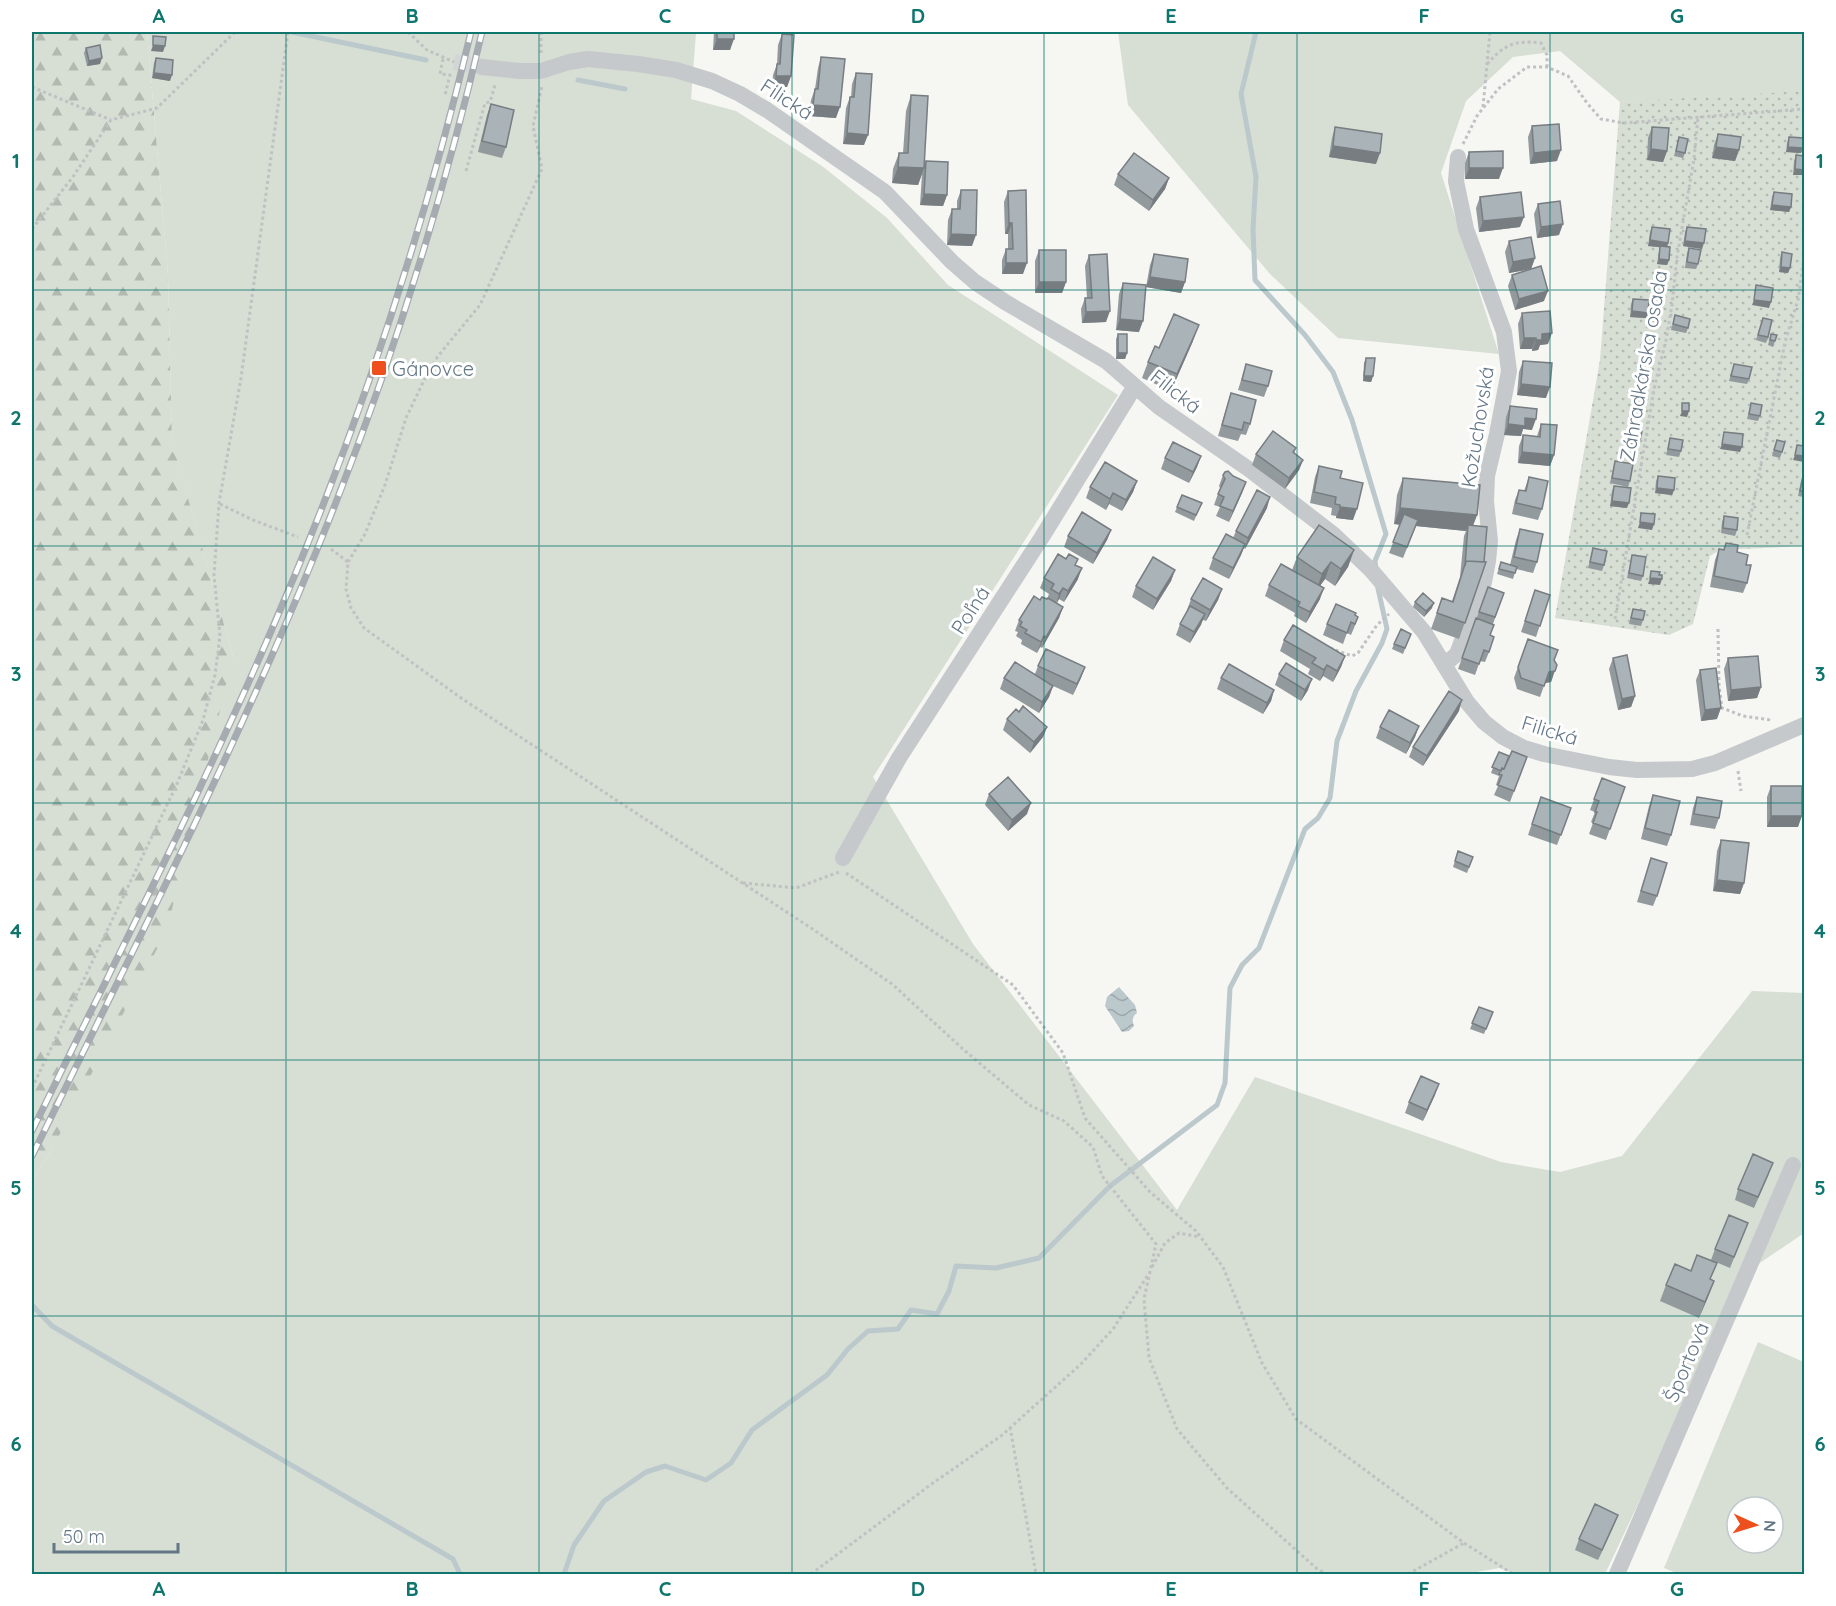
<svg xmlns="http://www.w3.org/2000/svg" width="1836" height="1606" viewBox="0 0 1836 1606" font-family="Quicksand,sans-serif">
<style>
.grass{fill:#d7ded3;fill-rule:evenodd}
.forest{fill:url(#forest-firs)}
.garden{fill:url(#garden-dots)}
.water{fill:url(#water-waves)}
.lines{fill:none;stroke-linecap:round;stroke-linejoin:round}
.stream{stroke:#bbc8cc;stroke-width:5}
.street-tunnel{stroke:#d1d6d7;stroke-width:16;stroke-dasharray:16 8;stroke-linecap:butt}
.path{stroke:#bfc1c3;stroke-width:3;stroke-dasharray:3 3;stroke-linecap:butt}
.street{stroke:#c5c9cc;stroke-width:16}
.rail-casing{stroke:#a5abb1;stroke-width:7}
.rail{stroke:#fff;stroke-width:4.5;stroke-dasharray:14;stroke-linecap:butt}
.wall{fill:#929a9e}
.shaded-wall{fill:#777d81}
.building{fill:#aab3b8;stroke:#777d81;stroke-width:1.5}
.grid{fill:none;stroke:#0f766e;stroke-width:1.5;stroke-opacity:0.55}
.poi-dot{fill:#ed501c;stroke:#fff;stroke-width:2}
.labels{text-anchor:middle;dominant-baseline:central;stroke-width:6;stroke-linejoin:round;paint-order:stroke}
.street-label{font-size:20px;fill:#637685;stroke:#fff}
.poi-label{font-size:20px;fill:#637685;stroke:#fff;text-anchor:start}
.neatline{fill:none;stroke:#0f766e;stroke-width:2}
.grid-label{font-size:20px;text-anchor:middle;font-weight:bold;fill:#0f766e}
</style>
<defs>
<pattern id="forest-firs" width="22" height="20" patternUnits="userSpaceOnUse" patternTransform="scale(1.5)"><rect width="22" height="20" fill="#d7ded3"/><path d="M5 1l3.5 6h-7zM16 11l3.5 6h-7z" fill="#b2b9b1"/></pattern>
<pattern id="garden-dots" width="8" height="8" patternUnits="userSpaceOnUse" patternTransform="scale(1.5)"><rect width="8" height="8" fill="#d7ded3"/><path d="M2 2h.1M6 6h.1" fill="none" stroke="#b2b9b1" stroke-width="1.8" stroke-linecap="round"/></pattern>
<pattern id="water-waves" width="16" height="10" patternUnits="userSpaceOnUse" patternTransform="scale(1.5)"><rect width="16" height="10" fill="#bbc8cc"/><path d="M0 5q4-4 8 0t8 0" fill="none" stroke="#9ca7ab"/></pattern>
</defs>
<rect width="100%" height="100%" fill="#f6f6f2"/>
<path class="grass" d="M 147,32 L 696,32 L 691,99 L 736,111 L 822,166 L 887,218 L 948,285 L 1118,395 L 873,777 L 973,944 L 1177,1210 L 1255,1077 L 1501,1162 L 1560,1172 L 1622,1156 L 1752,991 L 1804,993 L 1804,1233 L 1748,1271 L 1605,1574 L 1516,1574 L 1499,1568 L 1465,1574 L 32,1574 L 32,1182 L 52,1149 L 233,656 L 172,443 L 168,274 Z
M 1118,32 L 1804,32 L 1804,94 L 1620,102 L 1560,51 L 1513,57 L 1466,101 L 1441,173 L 1499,354 L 1338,338 L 1270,274 L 1128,105 Z
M 1758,1342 L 1804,1362 L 1804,1574 L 1679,1574 L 1664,1568 ZM 1737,1507 L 1773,1507 L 1773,1543 L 1737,1543 Z"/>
<path class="forest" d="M 32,32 L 147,32 L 168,274 L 172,442 L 233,656 L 167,930 L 52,1149 L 32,1182 Z"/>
<path class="garden" d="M 1804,91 L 1804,546 L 1720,550 L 1710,556 L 1693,624 L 1669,635 L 1555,618 L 1600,360 L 1620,102 Z"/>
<path class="water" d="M 1119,987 L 1135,1005 L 1137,1013 C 1132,1017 1132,1020 1134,1026 L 1129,1031 L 1122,1032 L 1105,1006 L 1107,997 Z"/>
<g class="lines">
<path class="stream" d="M 292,32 L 426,60
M 1256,32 L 1241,94 L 1256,177 L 1253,229 L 1255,280 L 1305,335 L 1333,372 L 1352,420 L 1386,534 L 1375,561 L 1376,569
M 578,80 L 625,89
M 32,1305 L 52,1326 L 453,1559 L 460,1574
M 564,1574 L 574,1545 L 604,1501 L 646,1472 L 665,1466 L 706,1480 L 731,1463 L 752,1430 L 827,1375 L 848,1349 L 868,1331 L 898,1329 L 911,1310 L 937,1314 L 949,1291 L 956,1266 L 996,1268 L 1039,1258 L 1110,1186 L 1217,1105 L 1225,1083 L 1230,988 L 1242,965 L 1259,948 L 1305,829 L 1318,818 L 1330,798 L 1337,741 L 1356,691 L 1382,643 L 1387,629 L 1377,584"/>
<path class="street-tunnel" d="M 454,62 L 482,67"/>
<path class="path" d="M 408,32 L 427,50 L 454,62
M 541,32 L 541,55
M 443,59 L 440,74 L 450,75 L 445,95
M 1487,64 C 1505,44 1515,40 1541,43 L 1547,55 L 1547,67
M 32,87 L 111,120
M 1483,107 L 1490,32
M 1463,144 L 1477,116 L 1498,89 L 1527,67 L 1547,67 L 1568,76 L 1587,103 L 1601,119 L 1624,123 L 1804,109
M 466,171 L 485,103 L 490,102 L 495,85
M 32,229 L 72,178 L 111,120 L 157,108 L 235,32
M 220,504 L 253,520 L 298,537
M 1747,535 L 1785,342 L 1798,300 L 1804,257
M 331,549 L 348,562 L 346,589 L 351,608 L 364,628 L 464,700 L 811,928 L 892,984 L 964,1050 L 1029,1105 L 1064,1121 L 1093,1147 L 1102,1176 L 1156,1244 L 1144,1299 L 1149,1358 L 1177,1429 L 1227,1488 L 1316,1568 L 1326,1574
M 348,562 L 365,534 L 385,485 L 406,418 L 428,372 L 438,356 L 480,305 L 542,169 L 533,126 L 542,86
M 1615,619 L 1654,389 L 1666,340 L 1672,305 L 1677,257 L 1694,159 L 1698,117
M 1718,629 L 1719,685 L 1722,708 L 1743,716 L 1771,720
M 1330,648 L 1352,656 L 1358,653 L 1377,625 L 1389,614
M 1738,771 L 1741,791
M 846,873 L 1013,985 L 1063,1053 L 1085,1118 L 1150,1192 L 1196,1231 L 1223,1267 L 1262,1363 L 1296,1419 L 1464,1543 L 1513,1574
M 743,883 L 796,888 L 839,872
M 32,1088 L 177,784 L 203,720 L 215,675 L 220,636 L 214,575 L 219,503 L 241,378 L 288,32
M 1152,1267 L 1165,1243 L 1179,1233 L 1200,1237
M 1010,1427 L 1036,1574
M 811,1574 L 933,1483 L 1001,1436 L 1081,1364 L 1113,1329 L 1148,1275
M 1408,1574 L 1464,1543"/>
<path class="street" d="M 482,67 L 519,71 L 541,71 L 569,62 L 588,59 L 638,64 L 676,70 L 712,81 L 740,94 L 767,110 L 885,192 L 952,262 L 975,282 L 1005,302 L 1106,361 L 1159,407 L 1250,470 L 1333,534 L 1371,570 L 1424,632 L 1467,702 L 1484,722 L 1503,737 L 1524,748 L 1544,754 L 1609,767 L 1637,770 L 1692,769 L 1715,763 L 1804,725
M 1444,665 L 1457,654 L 1484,582 L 1488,561 L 1490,541 L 1486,501 L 1487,476 L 1497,434 L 1509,371 L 1504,332 L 1466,229 L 1456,181 L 1458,157
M 843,858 L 899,758 L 1042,537 L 1135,386
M 1617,1574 L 1793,1165"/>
<defs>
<path id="rail" d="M 32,1131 C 112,967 196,804 269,636 C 354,441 422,238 471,32
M 32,1156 C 124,968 220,781 301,588 C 377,409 438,221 482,32"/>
</defs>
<use href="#rail" class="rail-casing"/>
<use href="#rail" class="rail"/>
</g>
<path class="wall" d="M 714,32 L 734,32 L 730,50 L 713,50 Z
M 782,34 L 791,76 L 787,87 L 772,86 L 773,75 L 777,64 L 778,45 Z
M 86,48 L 100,64 L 87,66 L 84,53 Z
M 821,57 L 836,118 L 809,116 L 811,100 L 815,89 L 818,68 Z
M 156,58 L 170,81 L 152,78 L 154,63 Z
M 856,73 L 864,145 L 843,144 L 846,108 L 850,97 L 851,97 L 852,84 Z
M 911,95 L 924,166 L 926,161 L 947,195 L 943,206 L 920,205 L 922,174 L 918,185 L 892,183 L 893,169 L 899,153 L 903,153 L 906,111 Z
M 491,104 L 506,147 L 502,158 L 478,152 L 487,115 Z
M 1532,126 L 1557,161 L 1530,164 L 1528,137 Z
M 1335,127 L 1376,164 L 1329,157 L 1332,138 Z
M 1652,127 L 1667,151 L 1663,162 L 1647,160 L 1648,138 Z
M 1718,134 L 1739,150 L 1735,161 L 1712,158 L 1714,145 Z
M 1679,137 L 1685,153 L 1683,158 L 1674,156 Z
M 1789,137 L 1803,148 L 1801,153 L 1786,152 L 1787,143 Z
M 1469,152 L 1499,179 L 1465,179 L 1465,163 Z
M 1796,155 L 1804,156 L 1804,175 L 1793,175 L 1794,161 Z
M 1118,174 L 1169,178 L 1165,189 L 1149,211 L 1114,185 Z
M 961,190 L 972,246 L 947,245 L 948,220 L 952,209 L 957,209 L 957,201 Z
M 1008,191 L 1023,274 L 1002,274 L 1002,260 L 1006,249 L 1008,249 L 1008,234 L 1005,234 L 1004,202 Z
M 1774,192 L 1791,207 L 1789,212 L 1770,210 L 1772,197 Z
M 1480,197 L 1520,227 L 1479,232 L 1476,208 Z
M 1538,204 L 1559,235 L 1537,238 L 1534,214 Z
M 1652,227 L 1668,243 L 1667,247 L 1669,260 L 1667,265 L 1657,264 L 1659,251 L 1660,247 L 1648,246 L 1650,232 Z
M 1687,227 L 1702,249 L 1683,246 L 1685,232 Z
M 1509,241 L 1535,258 L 1531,269 L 1509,273 L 1505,252 Z
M 1689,248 L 1698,264 L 1696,269 L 1685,268 L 1687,253 Z
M 1039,250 L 1066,282 L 1062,293 L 1035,293 L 1035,261 Z
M 1782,252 L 1790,268 L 1788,273 L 1779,272 L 1780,258 Z
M 1154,254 L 1185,282 L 1181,293 L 1146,287 L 1150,265 Z
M 1089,255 L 1106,322 L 1082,323 L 1081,309 L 1085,298 L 1087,298 L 1085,266 Z
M 1512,275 L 1544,301 L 1515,310 L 1508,286 Z
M 1123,283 L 1139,332 L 1116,330 L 1119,294 Z
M 1633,299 L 1648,313 L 1646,318 L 1630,317 L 1631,304 Z
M 1522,313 L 1548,344 L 1540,345 L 1538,350 L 1532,351 L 1532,349 L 1520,349 L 1518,324 Z
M 1675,315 L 1688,328 L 1686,333 L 1671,330 Z
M 1763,318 L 1768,337 L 1766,343 L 1756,340 Z
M 1118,334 L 1127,353 L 1125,359 L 1116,359 L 1116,339 Z
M 1771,334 L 1775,341 L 1773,347 L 1768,345 Z
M 1193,341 L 1171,391 L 1142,378 L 1148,362 L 1159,348 Z
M 1366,358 L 1373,376 L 1371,382 L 1363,381 L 1364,363 Z
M 1523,361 L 1546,398 L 1517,395 L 1519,372 Z
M 1246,364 L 1268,386 L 1264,397 L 1238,390 Z
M 1734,364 L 1749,379 L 1747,384 L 1729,381 Z
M 1231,393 L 1250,424 L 1246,435 L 1241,434 L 1238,441 L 1218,436 Z
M 1751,403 L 1760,416 L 1758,421 L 1747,419 Z
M 1510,406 L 1532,430 L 1523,429 L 1521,436 L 1504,435 L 1506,417 Z
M 1541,424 L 1554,455 L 1550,466 L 1518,463 L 1519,446 L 1523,435 L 1537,436 Z
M 1629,428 L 1640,441 L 1638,447 L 1625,444 Z
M 1670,438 L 1681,451 L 1679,457 L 1666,455 Z
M 1777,440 L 1782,452 L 1780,458 L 1772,456 Z
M 1296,448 L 1294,453 L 1303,460 L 1299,470 L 1285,489 L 1252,465 L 1256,454 Z
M 1201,456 L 1197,467 L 1189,483 L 1161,469 L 1165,458 Z
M 1615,461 L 1630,481 L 1628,487 L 1610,483 Z
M 1319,466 L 1340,478 L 1353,520 L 1336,518 L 1336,516 L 1331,515 L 1332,508 L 1310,503 L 1315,477 Z
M 1223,475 L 1233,476 L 1246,482 L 1242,493 L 1229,522 L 1216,516 L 1220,507 L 1214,505 L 1220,488 L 1219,486 Z
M 1658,476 L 1674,490 L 1672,495 L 1655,493 L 1656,481 Z
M 1803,476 L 1804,476 L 1804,497 L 1798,496 L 1801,481 Z
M 1529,477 L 1542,509 L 1538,520 L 1512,514 L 1515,500 L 1519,490 L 1524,491 Z
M 1403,478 L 1477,515 L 1473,525 L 1484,562 L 1486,562 L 1459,639 L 1431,629 L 1442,598 L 1452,601 L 1460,577 L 1464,536 L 1466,531 L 1416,526 L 1403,558 L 1389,553 L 1400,525 L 1394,524 L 1397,495 Z
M 1137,481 L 1133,492 L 1122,511 L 1109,504 L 1106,510 L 1086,498 L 1090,487 Z
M 1614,486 L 1627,508 L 1610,506 L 1612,491 Z
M 1182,495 L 1202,503 L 1194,521 L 1175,512 Z
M 1267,508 L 1245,549 L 1244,548 L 1241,555 L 1229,579 L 1209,569 L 1213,558 L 1233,538 L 1236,531 Z
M 1724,516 L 1737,530 L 1735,536 L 1721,533 L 1722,522 Z
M 1520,529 L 1537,562 L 1533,573 L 1516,569 L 1513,579 L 1497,574 L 1501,562 L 1510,565 L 1516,540 Z
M 1111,530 L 1107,540 L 1093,564 L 1064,547 L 1068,536 Z
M 1726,543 L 1737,552 L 1746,565 L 1747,583 L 1743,593 L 1710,587 L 1715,560 L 1719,549 L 1723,550 Z
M 1593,548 L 1604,565 L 1602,571 L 1588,568 Z
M 1354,550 L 1348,567 L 1335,586 L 1325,579 L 1320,586 L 1320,599 L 1306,623 L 1294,616 L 1295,613 L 1265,596 L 1269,585 L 1292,570 L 1297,557 Z
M 1632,555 L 1643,576 L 1641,581 L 1627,578 Z
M 1076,565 L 1078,579 L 1064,602 L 1059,599 L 1056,603 L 1063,607 L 1059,618 L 1042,648 L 1040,647 L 1037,653 L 1021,644 L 1022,640 L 1016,636 L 1018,632 L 1015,631 L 1019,620 L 1040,600 L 1047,599 L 1049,594 L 1040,588 L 1044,578 Z
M 1175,570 L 1171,581 L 1153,610 L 1132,597 L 1136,586 Z
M 1488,587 L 1504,593 L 1493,624 L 1490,635 L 1489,652 L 1485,662 L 1480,661 L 1475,675 L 1458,669 Z
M 1222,589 L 1218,600 L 1206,621 L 1203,620 L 1190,643 L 1176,635 L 1180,624 L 1188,611 L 1187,610 L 1191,599 Z
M 1535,590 L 1550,595 L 1536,637 L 1521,632 Z
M 1415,602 L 1432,608 L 1424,617 L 1413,607 Z
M 1633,609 L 1643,620 L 1641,626 L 1629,624 Z
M 1355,615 L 1358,617 L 1354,628 L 1351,635 L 1347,633 L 1343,644 L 1323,635 L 1327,624 Z
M 1411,634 L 1403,654 L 1392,649 L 1394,644 Z
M 1528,639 L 1554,661 L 1553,676 L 1551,682 L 1545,683 L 1540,697 L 1517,689 L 1514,678 Z
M 1284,640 L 1345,656 L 1341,667 L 1333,682 L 1323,676 L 1320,681 L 1308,674 L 1310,669 L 1280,651 Z
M 1613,658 L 1635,696 L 1631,707 L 1618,710 L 1609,669 Z
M 1728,658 L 1761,687 L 1757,698 L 1728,701 L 1724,669 Z
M 1038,666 L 1085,667 L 1073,695 L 1051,685 L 1053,686 L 1049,697 L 1039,713 L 1000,689 L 1004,678 L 1035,674 Z
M 1700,670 L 1717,719 L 1701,721 L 1696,680 Z
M 1279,674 L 1308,690 L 1301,701 L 1275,685 Z
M 1221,678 L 1274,690 L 1271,701 L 1263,714 L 1217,689 Z
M 1459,711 L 1423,766 L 1409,757 L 1413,747 Z
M 1019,712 L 1047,727 L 1043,737 L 1030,753 L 1003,730 L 1007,719 Z
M 1419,726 L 1415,737 L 1406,754 L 1376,738 L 1380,727 Z
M 1499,752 L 1509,756 L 1527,757 L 1510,802 L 1494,795 L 1498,786 L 1496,785 L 1499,776 L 1491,773 Z
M 1602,778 L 1625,787 L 1606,840 L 1589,834 L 1593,823 L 1591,822 L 1595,812 L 1590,810 Z
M 1771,786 L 1798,827 L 1767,827 L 1767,797 Z
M 989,794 L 1027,814 L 1008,831 L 985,805 Z
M 1653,795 L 1671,835 L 1667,846 L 1641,839 L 1649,806 Z
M 1541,797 L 1571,808 L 1557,845 L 1528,835 Z
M 1697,797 L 1719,818 L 1715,829 L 1690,825 L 1693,808 Z
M 1721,840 L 1744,883 L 1740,894 L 1713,891 L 1717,851 Z
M 1458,851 L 1473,857 L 1467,873 L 1453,867 Z
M 1651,858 L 1657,896 L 1653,906 L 1637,902 Z
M 1479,1007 L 1493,1012 L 1484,1034 L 1470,1029 Z
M 1435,1095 L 1423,1121 L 1405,1113 L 1409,1102 Z
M 1769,1174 L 1754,1208 L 1735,1200 L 1738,1189 Z
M 1748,1223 L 1730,1268 L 1711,1260 L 1715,1249 Z
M 1666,1285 L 1708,1297 L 1699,1318 L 1660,1301 Z
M 1618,1515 L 1598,1560 L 1575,1550 L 1579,1539 Z"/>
<path class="shaded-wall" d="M 717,39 L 734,39 L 730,50 L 713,50 Z
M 153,45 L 165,46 L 163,52 L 151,51 Z
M 102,58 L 100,64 L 87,66 L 89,61 Z
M 154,73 L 172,75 L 170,81 L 152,78 Z
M 776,76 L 791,76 L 787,87 L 772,86 Z
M 813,105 L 840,107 L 836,118 L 809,116 Z
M 847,133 L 868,135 L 864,145 L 843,144 Z
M 1333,146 L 1380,153 L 1376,164 L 1329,157 Z
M 1716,147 L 1739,150 L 1735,161 L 1712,158 Z
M 1788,147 L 1803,148 L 1801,153 L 1786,152 Z
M 1651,149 L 1667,151 L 1663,162 L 1647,160 Z
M 1561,150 L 1557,161 L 1530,164 L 1534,153 Z
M 898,167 L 924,168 L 918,185 L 892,183 Z
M 1469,168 L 1503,168 L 1499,179 L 1465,179 Z
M 1795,169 L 1804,170 L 1804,175 L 1793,175 Z
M 1169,178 L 1165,189 L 1149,211 L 1153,200 Z
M 924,194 L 947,195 L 943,206 L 920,205 Z
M 1772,205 L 1791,207 L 1789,212 L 1770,210 Z
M 1524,217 L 1520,227 L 1479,232 L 1483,221 Z
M 1009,223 L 1012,223 L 1008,234 L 1005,234 Z
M 1563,224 L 1559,235 L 1537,238 L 1541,227 Z
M 951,234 L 976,235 L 972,246 L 947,245 Z
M 1650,240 L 1668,243 L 1667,248 L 1648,246 Z
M 1685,241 L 1704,243 L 1702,249 L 1683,246 Z
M 1535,258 L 1531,269 L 1509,273 L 1513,262 Z
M 1659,259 L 1669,260 L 1667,265 L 1657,264 Z
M 1006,263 L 1027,263 L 1023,274 L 1002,274 Z
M 1781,267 L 1790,268 L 1788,273 L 1779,272 Z
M 1150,277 L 1185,282 L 1181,293 L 1146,287 Z
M 1039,282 L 1066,282 L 1062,293 L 1035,293 Z
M 1548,291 L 1544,301 L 1515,310 L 1519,299 Z
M 1754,300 L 1771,302 L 1769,308 L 1752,305 Z
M 1110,311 L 1106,322 L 1082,323 L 1086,312 Z
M 1632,311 L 1648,313 L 1646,318 L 1630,317 Z
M 1120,319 L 1143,321 L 1139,332 L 1116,330 Z
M 1199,325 L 1193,341 L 1171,391 L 1177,374 Z
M 1552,333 L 1548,344 L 1540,345 L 1538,350 L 1532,351 L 1536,340 L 1542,334 Z
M 1524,338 L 1536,338 L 1532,349 L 1520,349 Z
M 1118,353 L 1127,353 L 1125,359 L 1116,359 Z
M 1364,376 L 1373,376 L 1371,382 L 1363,381 Z
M 1521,384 L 1550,387 L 1546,398 L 1517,395 Z
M 1682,411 L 1689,411 L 1687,417 L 1680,416 Z
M 1525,418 L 1536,419 L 1532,430 L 1523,429 L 1521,436 L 1504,435 L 1508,424 Z
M 1722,444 L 1742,447 L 1740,452 L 1720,449 Z
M 1522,452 L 1554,455 L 1550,466 L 1518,463 Z
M 1795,455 L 1804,456 L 1804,462 L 1793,460 Z
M 1201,456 L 1197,467 L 1189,483 L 1193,472 Z
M 1303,460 L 1299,470 L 1285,489 L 1289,478 Z
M 1137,481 L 1133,492 L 1122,511 L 1126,500 Z
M 1246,482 L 1242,493 L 1229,522 L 1233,511 Z
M 1657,488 L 1674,490 L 1672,495 L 1655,493 Z
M 1113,493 L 1109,504 L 1106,510 L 1110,499 Z
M 1270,497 L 1267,508 L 1245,549 L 1248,538 Z
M 1612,501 L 1629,503 L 1627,508 L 1610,506 Z
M 1340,507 L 1357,509 L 1353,520 L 1336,518 Z
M 1400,508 L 1477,515 L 1471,531 L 1468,525 L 1466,531 L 1416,526 L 1403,558 L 1416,526 L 1394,524 Z
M 1640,522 L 1654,524 L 1652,530 L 1638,528 Z
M 1111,530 L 1107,540 L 1093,564 L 1097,553 Z
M 1245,544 L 1241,555 L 1229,579 L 1233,568 Z
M 1354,550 L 1348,567 L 1335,586 L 1341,569 Z
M 1331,562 L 1325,579 L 1316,591 L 1322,574 Z
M 1082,568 L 1078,579 L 1064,602 L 1068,591 Z
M 1175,570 L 1171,581 L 1153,610 L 1157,599 Z
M 1650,578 L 1662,579 L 1660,585 L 1648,584 Z
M 1063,588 L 1059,599 L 1056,605 L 1059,594 Z
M 1324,588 L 1320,599 L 1306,623 L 1310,612 Z
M 1222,589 L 1218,600 L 1206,621 L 1210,610 Z
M 1434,603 L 1432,608 L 1424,617 L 1426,611 Z
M 1063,607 L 1059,618 L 1042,648 L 1046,637 Z
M 1205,614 L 1201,625 L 1190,643 L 1194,632 Z
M 1044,636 L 1040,647 L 1037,653 L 1041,642 Z
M 1345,656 L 1341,667 L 1333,682 L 1337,671 Z
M 1327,665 L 1323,676 L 1320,681 L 1324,670 Z
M 1557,665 L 1551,682 L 1545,683 L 1549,672 Z
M 1085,667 L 1081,678 L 1073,695 L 1077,684 Z
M 1312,679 L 1308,690 L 1301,701 L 1305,690 Z
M 1053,686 L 1049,697 L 1039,713 L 1042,702 Z
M 1761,687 L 1757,698 L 1728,701 L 1731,690 Z
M 1274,690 L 1271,701 L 1263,714 L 1267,703 Z
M 1635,696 L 1631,707 L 1618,710 L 1622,699 Z
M 1462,700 L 1459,711 L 1423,766 L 1427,756 Z
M 1721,708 L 1717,719 L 1701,721 L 1705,710 Z
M 1419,726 L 1415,737 L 1406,754 L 1410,743 Z
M 1047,727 L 1043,737 L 1030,753 L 1034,742 Z
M 1031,803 L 1027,814 L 1008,831 L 1012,820 Z
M 1771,816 L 1802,816 L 1798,827 L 1767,827 Z
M 1717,880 L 1744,883 L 1740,894 L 1713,891 Z
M 1439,1084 L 1435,1095 L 1423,1121 L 1427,1110 Z
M 1714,1281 L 1708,1297 L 1699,1318 L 1705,1302 Z
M 1618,1515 L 1614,1525 L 1598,1560 L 1602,1550 Z"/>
<path class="building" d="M 717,32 L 734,32 L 734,39 L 717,39 Z
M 782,34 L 794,35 L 791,76 L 776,76 L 777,64 L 780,64 Z
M 153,36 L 166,37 L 165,46 L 153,45 Z
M 100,45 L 102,58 L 89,61 L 86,48 Z
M 821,57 L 845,59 L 840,107 L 813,105 L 815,89 L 818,89 Z
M 156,58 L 173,60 L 172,75 L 154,73 Z
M 856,73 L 872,74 L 868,135 L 847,133 L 850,97 L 854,97 Z
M 911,95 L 928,96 L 924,168 L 898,167 L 899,153 L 908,153 Z
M 491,104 L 514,110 L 506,147 L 482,141 Z
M 1559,124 L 1561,150 L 1534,153 L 1532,126 Z
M 1335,127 L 1382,134 L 1380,153 L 1333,146 Z
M 1652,127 L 1669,128 L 1667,151 L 1651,149 Z
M 1718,134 L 1741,137 L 1739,150 L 1716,147 Z
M 1679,137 L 1688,139 L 1685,153 L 1676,151 Z
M 1789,137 L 1804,138 L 1803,148 L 1788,147 Z
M 1503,151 L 1503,168 L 1469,168 L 1469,152 Z
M 1134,153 L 1169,178 L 1153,200 L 1118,174 Z
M 1796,155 L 1804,156 L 1804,170 L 1795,169 Z
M 926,161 L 948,162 L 947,195 L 924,194 Z
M 961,190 L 977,190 L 976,235 L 951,234 L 952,209 L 960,209 Z
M 1026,190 L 1027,263 L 1006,263 L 1006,249 L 1013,249 L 1012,223 L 1009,223 L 1008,191 Z
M 1521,192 L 1524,217 L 1483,221 L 1480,197 Z
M 1774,192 L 1792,194 L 1791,207 L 1772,205 Z
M 1560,201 L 1563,224 L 1541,227 L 1538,204 Z
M 1652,227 L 1670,229 L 1668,243 L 1650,240 Z
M 1687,227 L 1706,229 L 1704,243 L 1685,241 Z
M 1531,237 L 1535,258 L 1513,262 L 1509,241 Z
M 1660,246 L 1670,247 L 1669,260 L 1659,259 Z
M 1689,248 L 1701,250 L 1698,264 L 1687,262 Z
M 1039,250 L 1066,250 L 1066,282 L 1039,282 Z
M 1782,252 L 1792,254 L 1790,268 L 1781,267 Z
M 1107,254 L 1110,311 L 1086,312 L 1085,298 L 1092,298 L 1089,255 Z
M 1154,254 L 1188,259 L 1185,282 L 1150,277 Z
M 1541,266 L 1548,291 L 1519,299 L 1512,275 Z
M 1123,283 L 1146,285 L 1143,321 L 1120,319 Z
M 1756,285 L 1773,288 L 1771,302 L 1754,300 Z
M 1633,299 L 1649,300 L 1648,313 L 1632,311 Z
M 1550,311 L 1552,333 L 1542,334 L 1542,340 L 1536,340 L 1536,338 L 1524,338 L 1522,313 Z
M 1174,314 L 1199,325 L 1177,374 L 1148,362 L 1155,346 L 1159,348 Z
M 1675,315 L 1690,319 L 1688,328 L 1673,324 Z
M 1763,318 L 1772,320 L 1768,337 L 1758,335 Z
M 1118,334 L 1127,334 L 1127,353 L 1118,353 Z
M 1771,334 L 1777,335 L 1775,341 L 1770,340 Z
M 1366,358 L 1375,358 L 1373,376 L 1364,376 Z
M 1523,361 L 1552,363 L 1550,387 L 1521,384 Z
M 1246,364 L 1272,371 L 1268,386 L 1242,380 Z
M 1734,364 L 1752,367 L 1749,379 L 1731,376 Z
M 1231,393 L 1256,400 L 1250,424 L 1244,422 L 1242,430 L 1222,425 Z
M 1682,403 L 1689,403 L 1689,411 L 1682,411 Z
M 1751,403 L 1762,405 L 1760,416 L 1749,414 Z
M 1510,406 L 1537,409 L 1536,419 L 1525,418 L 1525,426 L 1508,424 Z
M 1541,424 L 1557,425 L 1554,455 L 1522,452 L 1523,435 L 1540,437 Z
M 1629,428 L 1642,431 L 1640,441 L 1627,439 Z
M 1273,431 L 1296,448 L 1293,452 L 1303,460 L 1289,478 L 1256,454 Z
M 1724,432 L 1743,434 L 1742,447 L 1722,444 Z
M 1670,438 L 1683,440 L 1681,451 L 1668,449 Z
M 1777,440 L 1785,442 L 1782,452 L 1774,450 Z
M 1173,442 L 1201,456 L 1193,472 L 1165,458 Z
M 1797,445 L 1804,446 L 1804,456 L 1795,455 Z
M 1615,461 L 1633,464 L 1630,481 L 1612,478 Z
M 1105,462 L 1137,481 L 1126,500 L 1113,493 L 1110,499 L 1090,487 Z
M 1319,466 L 1342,471 L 1340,478 L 1363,483 L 1357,509 L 1340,507 L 1340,505 L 1335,504 L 1336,497 L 1314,492 Z
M 1228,471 L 1233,476 L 1246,482 L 1233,511 L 1220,506 L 1224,497 L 1218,494 L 1225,479 L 1223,475 L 1225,472 Z
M 1658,476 L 1675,478 L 1674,490 L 1657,488 Z
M 1803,476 L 1804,476 L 1804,491 L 1800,491 Z
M 1529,477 L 1548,481 L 1542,509 L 1516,503 L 1519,490 L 1526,491 Z
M 1403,478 L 1480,485 L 1477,515 L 1400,508 Z
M 1614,486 L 1631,488 L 1629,503 L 1612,501 Z
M 1257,490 L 1270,497 L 1248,538 L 1236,531 Z
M 1182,495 L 1202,503 L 1196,515 L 1177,507 Z
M 1082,512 L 1111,530 L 1097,553 L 1068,536 Z
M 1641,513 L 1655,514 L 1654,524 L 1640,522 Z
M 1404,514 L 1418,520 L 1407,547 L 1393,542 Z
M 1724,516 L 1738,518 L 1737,530 L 1723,528 Z
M 1319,525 L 1354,550 L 1341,569 L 1331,562 L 1322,574 L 1297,557 Z
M 1468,525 L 1487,527 L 1484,562 L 1466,561 L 1465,566 Z
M 1520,529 L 1543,534 L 1537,562 L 1514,557 Z
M 1226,534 L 1245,544 L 1233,568 L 1213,558 Z
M 1726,543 L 1738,545 L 1737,552 L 1748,555 L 1746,565 L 1751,565 L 1747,583 L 1714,576 L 1719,549 L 1724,550 Z
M 1593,548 L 1607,551 L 1604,565 L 1590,562 Z
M 1058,554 L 1066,559 L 1069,554 L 1078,559 L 1075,565 L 1082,568 L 1068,591 L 1063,588 L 1059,594 L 1051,589 L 1054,584 L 1044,578 Z
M 1632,555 L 1646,557 L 1643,576 L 1629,573 Z
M 1153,557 L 1175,570 L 1157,599 L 1136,586 Z
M 1466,561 L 1486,562 L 1465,623 L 1437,613 L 1442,598 L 1453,602 Z
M 1501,562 L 1517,567 L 1515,573 L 1499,569 Z
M 1281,564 L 1324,588 L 1310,612 L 1298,606 L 1300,602 L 1269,585 Z
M 1651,571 L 1660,572 L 1659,575 L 1662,575 L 1662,579 L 1650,578 Z
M 1203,578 L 1222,589 L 1210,610 L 1191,599 Z
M 1488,587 L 1504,593 L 1495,617 L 1479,612 Z
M 1535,590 L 1550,595 L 1540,626 L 1525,621 Z
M 1423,593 L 1434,603 L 1426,611 L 1415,602 Z
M 1034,596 L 1040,600 L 1042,597 L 1047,599 L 1048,598 L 1063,607 L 1046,637 L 1044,636 L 1041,642 L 1025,633 L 1027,630 L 1020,626 L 1022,622 L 1019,620 Z
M 1336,604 L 1356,613 L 1355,615 L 1358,617 L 1355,624 L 1351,622 L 1347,633 L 1327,624 Z
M 1190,606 L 1205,614 L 1194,632 L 1180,624 Z
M 1633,609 L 1645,611 L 1643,620 L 1631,618 Z
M 1476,618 L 1494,625 L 1490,635 L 1494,637 L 1489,652 L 1484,650 L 1479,664 L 1462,658 Z
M 1293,625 L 1345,656 L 1337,671 L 1327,665 L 1324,670 L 1312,663 L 1316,658 L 1284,640 Z
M 1401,629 L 1411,634 L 1405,648 L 1394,644 Z
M 1528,639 L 1558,650 L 1554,660 L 1557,665 L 1555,671 L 1549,672 L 1544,686 L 1521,678 L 1518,667 Z
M 1046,649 L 1085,667 L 1077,684 L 1038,666 Z
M 1627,655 L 1635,696 L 1622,699 L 1613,658 Z
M 1758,656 L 1761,687 L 1731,690 L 1728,658 Z
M 1015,662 L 1053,686 L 1042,702 L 1004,678 Z
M 1286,663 L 1312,679 L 1305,690 L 1279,674 Z
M 1229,664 L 1274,690 L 1267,703 L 1221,678 Z
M 1716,668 L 1721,708 L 1705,710 L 1700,670 Z
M 1449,691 L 1462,700 L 1427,756 L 1413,747 Z
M 1023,706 L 1047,727 L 1034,742 L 1007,719 L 1016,709 L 1019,712 Z
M 1389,710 L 1419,726 L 1410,743 L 1380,727 Z
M 1512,751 L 1527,757 L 1514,791 L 1498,785 L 1502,775 L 1499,774 L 1502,768 L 1504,769 Z
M 1499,752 L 1509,756 L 1504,769 L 1502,768 L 1501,771 L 1492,767 Z
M 1008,777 L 1031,803 L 1012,820 L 989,794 Z
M 1602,778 L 1625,787 L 1610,829 L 1593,823 L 1597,812 L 1595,812 L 1599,801 L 1594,799 Z
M 1771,786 L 1802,786 L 1802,816 L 1771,816 Z
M 1653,795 L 1680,801 L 1671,835 L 1645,828 Z
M 1541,797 L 1571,808 L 1561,835 L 1532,824 Z
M 1697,797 L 1722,801 L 1719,818 L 1694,814 Z
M 1721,840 L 1749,843 L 1744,883 L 1717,880 Z
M 1458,851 L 1473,857 L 1469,867 L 1455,861 Z
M 1651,858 L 1667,863 L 1657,896 L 1641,891 Z
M 1479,1007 L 1493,1012 L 1486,1029 L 1472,1023 Z
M 1421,1076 L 1439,1084 L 1427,1110 L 1409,1102 Z
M 1753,1154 L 1773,1163 L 1758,1197 L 1738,1189 Z
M 1729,1215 L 1748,1223 L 1734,1257 L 1715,1249 Z
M 1697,1255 L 1717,1263 L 1710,1279 L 1714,1281 L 1705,1302 L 1666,1285 L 1675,1264 L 1691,1271 Z
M 1595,1504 L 1618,1515 L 1602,1550 L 1579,1539 Z"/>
<path class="grid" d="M 286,32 L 286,1574M 539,32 L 539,1574M 792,32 L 792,1574M 1044,32 L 1044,1574M 1297,32 L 1297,1574M 1550,32 L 1550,1574M 32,290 L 1804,290M 32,546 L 1804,546M 32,803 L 1804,803M 32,1060 L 1804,1060M 32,1316 L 1804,1316"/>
<rect class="poi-dot" x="371" y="360" width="16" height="16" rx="3"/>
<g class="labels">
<g class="street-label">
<text transform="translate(787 99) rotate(33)">Filická</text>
<text transform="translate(1643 366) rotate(-80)">Záhradkárska osada</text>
<text transform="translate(1176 391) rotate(38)">Filická</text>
<text transform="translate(1477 427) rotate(-81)">Kožuchovská</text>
<text transform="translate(970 610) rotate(-57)">Poľná</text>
<text transform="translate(1550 730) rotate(17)">Filická</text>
<text transform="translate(1686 1362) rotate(-67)">Športová</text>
</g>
<g class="poi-label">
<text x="392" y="368">Gánovce</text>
</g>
</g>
<rect width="1836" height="1606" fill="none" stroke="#ffffff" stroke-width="66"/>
<g transform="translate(1755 1525) rotate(94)"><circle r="28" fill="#ffffff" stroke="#c1c8ce" stroke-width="1.5"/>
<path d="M0-4.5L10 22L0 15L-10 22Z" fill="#ed501c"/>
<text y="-9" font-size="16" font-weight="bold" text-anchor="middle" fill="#637685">N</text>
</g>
<path d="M54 1543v9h124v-9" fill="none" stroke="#637685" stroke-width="3"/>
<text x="63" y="1543" font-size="18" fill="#637685" stroke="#ffffff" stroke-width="4.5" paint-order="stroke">50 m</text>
<rect x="33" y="33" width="1770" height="1540" class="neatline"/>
<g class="grid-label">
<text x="159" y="23">A</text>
<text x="412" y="23">B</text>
<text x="665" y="23">C</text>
<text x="918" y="23">D</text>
<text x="1171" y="23">E</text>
<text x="1424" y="23">F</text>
<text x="1677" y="23">G</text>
<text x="16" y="168">1</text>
<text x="1820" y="168">1</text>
<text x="16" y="425">2</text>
<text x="1820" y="425">2</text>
<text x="16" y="681">3</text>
<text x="1820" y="681">3</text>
<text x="16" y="938">4</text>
<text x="1820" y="938">4</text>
<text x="16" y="1195">5</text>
<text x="1820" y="1195">5</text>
<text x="16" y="1451">6</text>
<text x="1820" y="1451">6</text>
<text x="159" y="1596">A</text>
<text x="412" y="1596">B</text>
<text x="665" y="1596">C</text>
<text x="918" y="1596">D</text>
<text x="1171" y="1596">E</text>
<text x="1424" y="1596">F</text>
<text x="1677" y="1596">G</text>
</g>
</svg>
